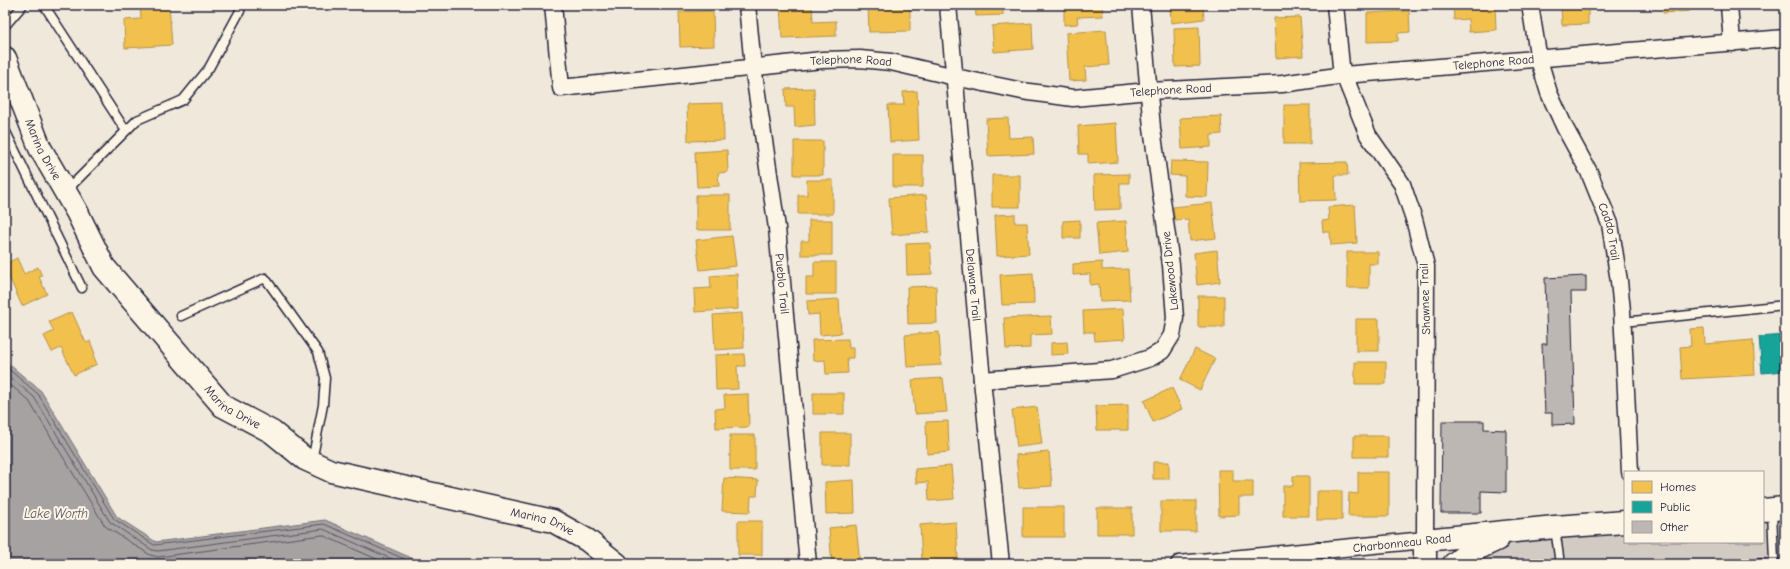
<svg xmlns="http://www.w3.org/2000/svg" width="1790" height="569" viewBox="0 0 1790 569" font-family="'Comic Neue',sans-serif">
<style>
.green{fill:#d1cbc3;stroke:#7a767f}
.water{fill:#a6a2a2;stroke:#716f79}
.homes{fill:#f2c14e;stroke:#b49148}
.public{fill:#17a398;stroke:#1a7c7c}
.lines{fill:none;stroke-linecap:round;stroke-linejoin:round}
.shore{stroke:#575564;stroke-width:1}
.building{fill:#bcb7b3;stroke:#22223b}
.lane-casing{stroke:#22223b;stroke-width:11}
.street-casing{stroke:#22223b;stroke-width:19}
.secondary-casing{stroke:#22223b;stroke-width:25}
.lane{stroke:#fcf5e5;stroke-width:8}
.street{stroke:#fcf5e5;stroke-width:16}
.secondary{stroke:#fcf5e5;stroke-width:22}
.labels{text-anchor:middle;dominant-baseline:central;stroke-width:4;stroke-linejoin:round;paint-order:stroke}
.street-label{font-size:12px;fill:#22223b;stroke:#fcf5e5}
.water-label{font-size:13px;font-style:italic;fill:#575564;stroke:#fcf5e5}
</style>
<rect width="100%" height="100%" fill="#efe8db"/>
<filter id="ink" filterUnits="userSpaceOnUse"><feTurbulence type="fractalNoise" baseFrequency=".025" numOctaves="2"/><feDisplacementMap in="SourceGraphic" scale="8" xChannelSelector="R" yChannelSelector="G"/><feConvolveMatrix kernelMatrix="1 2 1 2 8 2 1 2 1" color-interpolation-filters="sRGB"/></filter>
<g filter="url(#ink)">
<path class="green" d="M 1785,509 L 1785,564 L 1455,564 L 1491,542 L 1625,522 L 1625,542 L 1763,542 L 1763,511 Z"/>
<path class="water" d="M 5,361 L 41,391 L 117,517 L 156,542 L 325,520 L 425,564 L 5,564 Z"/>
<path class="homes" d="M 140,5 L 169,5 L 172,45 L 125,48 L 124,20 L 141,19 Z
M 780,5 L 812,5 L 813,22 L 836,21 L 836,36 L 782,38 Z
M 868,5 L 910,5 L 910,31 L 869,32 Z
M 975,5 L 1003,5 L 1003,15 L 976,16 Z
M 1073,5 L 1102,5 L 1103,16 L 1077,17 L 1078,24 L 1064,25 L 1064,7 L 1073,7 Z
M 1170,5 L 1203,5 L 1204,19 L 1171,23 Z
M 1272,5 L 1298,5 L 1298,7 L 1272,8 Z
M 1453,5 L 1495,5 L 1496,30 L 1469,32 L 1468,19 L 1454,20 Z
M 1561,5 L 1597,5 L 1597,9 L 1588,10 L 1588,24 L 1562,25 Z
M 1663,5 L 1689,5 L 1690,11 L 1663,13 Z
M 713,11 L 714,46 L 680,47 L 679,12 Z
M 1409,11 L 1410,32 L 1398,33 L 1398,41 L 1367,42 L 1367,13 Z
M 1300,17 L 1303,56 L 1276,58 L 1274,18 Z
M 1032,23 L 1033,49 L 994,52 L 992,26 Z
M 1199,27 L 1200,66 L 1175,67 L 1174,28 Z
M 1106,30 L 1109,65 L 1085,67 L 1086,80 L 1069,81 L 1066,33 Z
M 814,88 L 815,125 L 795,127 L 794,107 L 786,107 L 785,89 Z
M 917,91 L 919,140 L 890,142 L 888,105 L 904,105 L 903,92 Z
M 723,103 L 724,140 L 688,141 L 687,104 Z
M 1284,105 L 1310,105 L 1310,144 L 1284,144 Z
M 1221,116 L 1222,134 L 1211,135 L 1211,147 L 1182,149 L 1180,118 Z
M 1008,118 L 1009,138 L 1033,137 L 1034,154 L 988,156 L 986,119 Z
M 1116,123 L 1118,162 L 1088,164 L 1088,154 L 1079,154 L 1078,126 Z
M 794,141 L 823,141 L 823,175 L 794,175 Z
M 727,150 L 728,172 L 718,173 L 719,186 L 697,187 L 695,152 Z
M 893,155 L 923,155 L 923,187 L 893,187 Z
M 1171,161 L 1208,162 L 1207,197 L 1185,196 L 1185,176 L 1170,175 Z
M 1347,162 L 1348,175 L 1335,175 L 1336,200 L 1300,201 L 1299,163 Z
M 1129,174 L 1129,183 L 1120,183 L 1120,209 L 1095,210 L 1094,175 Z
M 992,175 L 1020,175 L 1020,207 L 992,207 Z
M 807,180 L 833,180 L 833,214 L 798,214 L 798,195 L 807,195 Z
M 696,195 L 730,195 L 730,230 L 696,230 Z
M 926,195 L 929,232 L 892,235 L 889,198 Z
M 1212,203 L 1216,238 L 1190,241 L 1188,219 L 1175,220 L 1173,207 Z
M 1355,205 L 1357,243 L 1331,245 L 1330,232 L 1323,232 L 1322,221 L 1329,220 L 1328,207 Z
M 1015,214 L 1015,223 L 1027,223 L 1029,254 L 997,256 L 995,215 Z
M 809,220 L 832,220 L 832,255 L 801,255 L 801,241 L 809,241 Z
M 1080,220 L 1080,238 L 1063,238 L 1063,221 Z
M 1126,221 L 1128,252 L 1099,255 L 1096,223 Z
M 732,236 L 736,266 L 700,270 L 696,240 Z
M 930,243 L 932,274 L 907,275 L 906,244 Z
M 1217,250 L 1220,282 L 1197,285 L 1194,253 Z
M 1347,252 L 1378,252 L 1378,264 L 1369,264 L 1369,288 L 1347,288 Z
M 17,258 L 24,274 L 38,267 L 42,276 L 39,277 L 47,294 L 22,306 L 5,268 L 5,264 Z
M 814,262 L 836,262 L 836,294 L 806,294 L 806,277 L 814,277 Z
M 1102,262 L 1102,270 L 1128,269 L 1130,300 L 1100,301 L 1099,284 L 1090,285 L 1090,274 L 1073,275 L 1073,264 Z
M 1033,273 L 1034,304 L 1002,305 L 1000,275 Z
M 737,274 L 738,309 L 695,312 L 694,289 L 711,288 L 710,276 Z
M 936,286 L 937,323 L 908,324 L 907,287 Z
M 1198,296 L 1224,296 L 1224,327 L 1198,327 Z
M 839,299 L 841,333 L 820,335 L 819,314 L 808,315 L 807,301 Z
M 1123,309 L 1125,339 L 1095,341 L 1094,332 L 1084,332 L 1083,311 Z
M 72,312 L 85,341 L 87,343 L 90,341 L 95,354 L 93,355 L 97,364 L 74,375 L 61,348 L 52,352 L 44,336 L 54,331 L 49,322 Z
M 742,313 L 744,348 L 715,350 L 713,315 Z
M 1051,316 L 1052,334 L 1030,335 L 1030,348 L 1006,349 L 1004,318 Z
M 1356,319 L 1379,319 L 1379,351 L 1356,351 Z
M 1704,328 L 1705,344 L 1753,340 L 1755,375 L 1682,379 L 1680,347 L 1691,346 L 1690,329 Z
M 939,332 L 941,365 L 907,367 L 905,335 Z
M 848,339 L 849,348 L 853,348 L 853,358 L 847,358 L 848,373 L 826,374 L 825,360 L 813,361 L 812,340 Z
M 1067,342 L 1068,354 L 1051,355 L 1051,343 Z
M 1195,349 L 1215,359 L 1200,390 L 1180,380 Z
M 744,354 L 745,366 L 737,366 L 738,389 L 716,390 L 715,355 Z
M 1355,362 L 1386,362 L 1386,384 L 1355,384 Z
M 943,378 L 947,412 L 915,414 L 912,380 Z
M 1172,388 L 1182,409 L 1153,422 L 1144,401 Z
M 813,393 L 844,393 L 844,414 L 813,414 Z
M 748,394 L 749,427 L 716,428 L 715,409 L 725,408 L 724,395 Z
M 1128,405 L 1128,430 L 1097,430 L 1096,406 Z
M 1037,407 L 1042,444 L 1017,447 L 1012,410 Z
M 948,421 L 949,452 L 927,454 L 926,422 Z
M 822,433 L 850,433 L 850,465 L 822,465 Z
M 730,435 L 755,435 L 755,470 L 730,470 Z
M 1354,436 L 1388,436 L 1388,457 L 1354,457 Z
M 1049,452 L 1052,486 L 1019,488 L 1016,455 Z
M 1153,462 L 1169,462 L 1169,479 L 1153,479 Z
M 951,466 L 954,499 L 929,501 L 928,482 L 916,483 L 915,469 Z
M 1218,470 L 1233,470 L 1233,481 L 1253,481 L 1253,497 L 1239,497 L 1239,515 L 1219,516 Z
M 1358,472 L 1389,472 L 1389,516 L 1348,516 L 1349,493 L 1358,494 Z
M 1293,476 L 1309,476 L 1309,516 L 1283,516 L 1283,486 L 1293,486 Z
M 724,478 L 758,480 L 757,496 L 751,496 L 750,512 L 722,511 Z
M 854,480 L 855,513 L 826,514 L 825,482 Z
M 1317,491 L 1342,491 L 1342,520 L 1317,520 Z
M 1161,501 L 1196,501 L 1196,531 L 1161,531 Z
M 1023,507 L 1064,507 L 1064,537 L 1023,537 Z
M 1097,508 L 1132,508 L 1132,534 L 1097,534 Z
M 738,521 L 762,521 L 762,555 L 738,555 Z
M 956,522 L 958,559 L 922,562 L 920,525 Z
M 856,525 L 860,564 L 832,564 L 829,528 Z"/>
<path class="public" d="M 1785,335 L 1785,371 L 1762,373 L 1759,337 Z"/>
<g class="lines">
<path class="shore" d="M 5,366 L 38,394 L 114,519 L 154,545 L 324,524 L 416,564
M 5,373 L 34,397 L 110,522 L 152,550 L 158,551 L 323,529 L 403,564
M 5,380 L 29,401 L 105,526 L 150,555 L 158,557 L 322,535 L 388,564"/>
</g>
<path class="building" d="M 1586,276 L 1586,292 L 1571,292 L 1575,424 L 1552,425 L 1552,413 L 1545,413 L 1542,344 L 1547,344 L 1545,278 Z
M 1442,421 L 1484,421 L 1484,429 L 1506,430 L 1506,492 L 1481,491 L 1481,513 L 1441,513 Z"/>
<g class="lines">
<defs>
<path id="lane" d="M 44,5 L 126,131
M 5,26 L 23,5
M 5,130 L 82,288
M 66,191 L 137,120 L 183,100 L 209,68 L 240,11 L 241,5
M 181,316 L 265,278 L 318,352 L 325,378 L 323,405 L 312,461
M 1623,322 L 1785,305
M 1555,528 L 1560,564
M 1756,564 L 1774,562 L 1772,510"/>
<g id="street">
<path id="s1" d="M 553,5 L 561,88 L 822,60 L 860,59 L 891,62 L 955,77 L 1022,91 L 1073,98 L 1149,91 L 1282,84 L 1344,75 L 1785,38"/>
<path id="s2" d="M 747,5 L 753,67 L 777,228 L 808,564"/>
<path id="s3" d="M 948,5 L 982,380 L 1001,564"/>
<path id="s4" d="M 1530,5 L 1539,60 L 1549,93 L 1565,128 L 1589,172 L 1610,224 L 1619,281 L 1622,311 L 1630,472"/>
<path d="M 1729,5 L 1732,43"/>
<path d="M 982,380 L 1112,370 L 1150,358 L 1162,351 L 1172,335 L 1175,318 L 1171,265 L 1152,128 L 1141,5"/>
<path d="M 1179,564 L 1425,540 L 1426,266 L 1414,219 L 1402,184 L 1368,135 L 1344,75 L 1341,66 L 1335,5"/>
</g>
<g id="secondary">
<path id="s5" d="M 5,58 L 40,148 L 77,212 L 104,267 L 223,406 L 272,432 L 305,459 L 331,471 L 553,521 L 587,540 L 617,564"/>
<path d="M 1763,510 L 1785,508"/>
<path d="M 1425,564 L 1425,540 L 1555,527 L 1625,522"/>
<path d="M 1454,564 L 1468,553 L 1498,539"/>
</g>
</defs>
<use href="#lane" class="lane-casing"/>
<use href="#street" class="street-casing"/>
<use href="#secondary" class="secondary-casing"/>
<use href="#lane" class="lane"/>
<use href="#street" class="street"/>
<use href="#secondary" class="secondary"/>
</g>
</g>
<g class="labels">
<g class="street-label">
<text stroke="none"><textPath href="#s1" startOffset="375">Telephone Road</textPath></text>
<text stroke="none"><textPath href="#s1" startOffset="1023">Telephone Road</textPath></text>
<text stroke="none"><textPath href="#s1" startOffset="699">Telephone Road</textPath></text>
<text stroke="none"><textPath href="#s5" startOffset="99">Marina Drive</textPath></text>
<text stroke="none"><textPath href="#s4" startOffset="242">Caddo Trail</textPath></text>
<text transform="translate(1170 271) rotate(-96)">Lakewood Drive</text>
<text stroke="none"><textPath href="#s2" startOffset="281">Pueblo Trail</textPath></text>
<text stroke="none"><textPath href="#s3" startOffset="281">Delaware Trail</textPath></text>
<text transform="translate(1425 299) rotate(-92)">Shawnee Trail</text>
<text stroke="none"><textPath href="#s5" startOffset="423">Marina Drive</textPath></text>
<text stroke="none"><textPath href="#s5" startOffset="759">Marina Drive</textPath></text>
<text transform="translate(1402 543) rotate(-6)">Charbonneau Road</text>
</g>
<g class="water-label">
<text x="56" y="513">Lake Worth</text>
</g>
</g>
<rect width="1790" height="569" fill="none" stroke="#fcf5e5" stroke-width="20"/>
<rect x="10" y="10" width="1770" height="549" fill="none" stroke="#22223b" stroke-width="1.5" filter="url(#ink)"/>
<rect x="1624" y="471" width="140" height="72" fill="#fcf5e5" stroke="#a5a1a1"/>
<rect x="1632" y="481" width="20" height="12" fill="#f2c14e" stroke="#a5a1a1"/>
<text x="1660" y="491" font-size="12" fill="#22223b">Homes</text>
<rect x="1632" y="501" width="20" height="12" fill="#17a398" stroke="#a5a1a1"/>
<text x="1660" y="511" font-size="12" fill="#22223b">Public</text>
<rect x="1632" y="521" width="20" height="12" fill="#bcb7b3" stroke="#a5a1a1"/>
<text x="1660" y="531" font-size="12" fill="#22223b">Other</text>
</svg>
